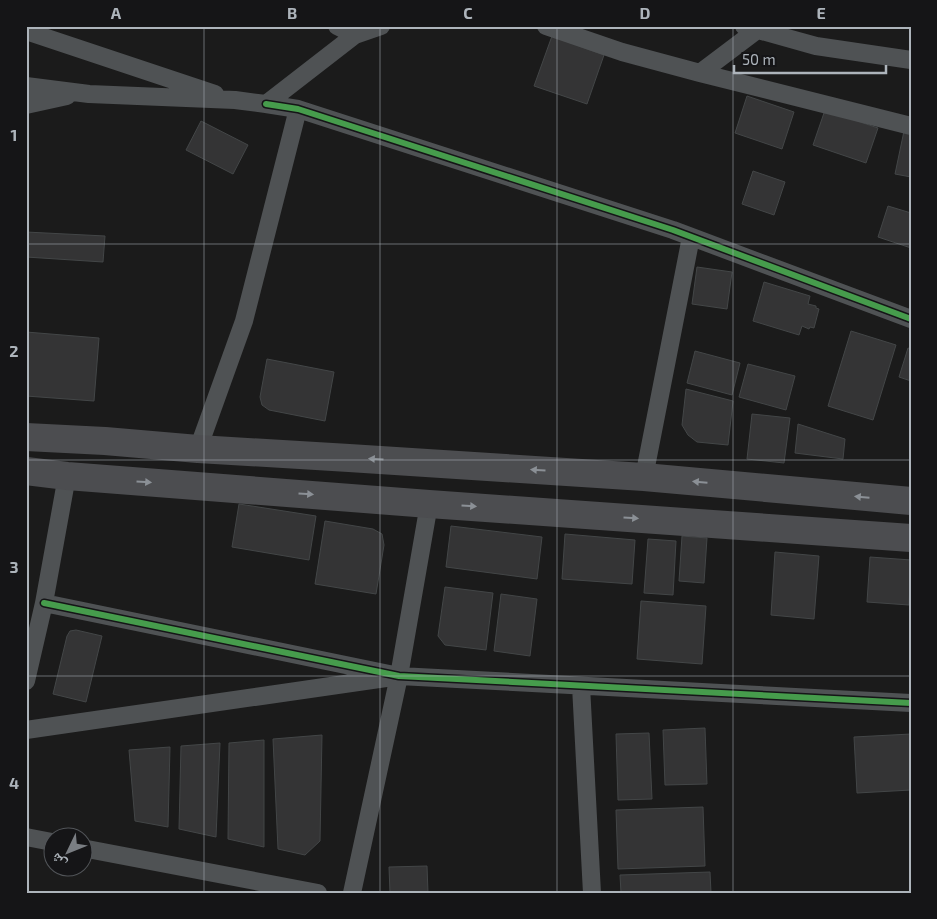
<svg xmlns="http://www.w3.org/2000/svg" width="937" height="919" viewBox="0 0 937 919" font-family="'Exo 2','Noto Naskh Arabic',sans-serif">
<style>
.building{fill:#343435;stroke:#434647}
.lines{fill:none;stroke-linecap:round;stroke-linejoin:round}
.street{stroke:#4f5254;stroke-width:18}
.primary{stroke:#4c4d50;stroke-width:28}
.cycleway-casing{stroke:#151517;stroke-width:9}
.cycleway{stroke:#469c4c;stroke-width:6}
.oneway{fill:#8b9096}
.grid{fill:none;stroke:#adb4bb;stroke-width:1;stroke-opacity:0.55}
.neatline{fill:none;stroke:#adb4bb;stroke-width:2}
.grid-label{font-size:16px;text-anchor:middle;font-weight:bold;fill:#adb4bb}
</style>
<rect width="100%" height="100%" fill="#1b1b1b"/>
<path class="building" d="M 552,36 L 604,55 L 587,104 L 534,86 Z
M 747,96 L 794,112 L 782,149 L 735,133 Z
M 825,110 L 878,128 L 866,163 L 813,145 Z
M 201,121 L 248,145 L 233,174 L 186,150 Z
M 904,131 L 911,133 L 911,177 L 895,174 Z
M 753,171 L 785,182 L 774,215 L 742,204 Z
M 888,206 L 911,213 L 911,248 L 878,237 Z
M 26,232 L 105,236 L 103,262 L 26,257 Z
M 697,267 L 732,272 L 727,309 L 692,304 Z
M 764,282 L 810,296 L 808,304 L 816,306 L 816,308 L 819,309 L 814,328 L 810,327 L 809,329 L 802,326 L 799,335 L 753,321 Z
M 851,331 L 896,345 L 873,420 L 828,406 Z
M 26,332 L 99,338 L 94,401 L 26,396 Z
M 908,348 L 911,349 L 911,381 L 899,377 Z
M 695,351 L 740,363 L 732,395 L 687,383 Z
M 267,359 L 334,372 L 325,421 L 269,410 L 262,405 L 260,397 Z
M 748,364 L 795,376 L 786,410 L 739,397 Z
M 686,389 L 733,401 L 728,445 L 697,442 L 688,435 L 682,425 Z
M 752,414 L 790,418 L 784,463 L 747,459 Z
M 798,424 L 845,439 L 843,459 L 795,453 Z
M 239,504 L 316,516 L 309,560 L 232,547 Z
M 325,521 L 373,529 L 382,534 L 384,545 L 376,594 L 315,584 Z
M 451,526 L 542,537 L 537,579 L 446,567 Z
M 565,534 L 635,540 L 632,584 L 562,579 Z
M 682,536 L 707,538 L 704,583 L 679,581 Z
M 648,539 L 676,541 L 673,595 L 644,593 Z
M 775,552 L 819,556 L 814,619 L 771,615 Z
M 870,557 L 911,560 L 909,605 L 867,602 Z
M 445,587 L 493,593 L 486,650 L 445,645 L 438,636 Z
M 501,594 L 537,599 L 530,656 L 494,651 Z
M 641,601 L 706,606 L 702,664 L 637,659 Z
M 76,630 L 102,636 L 86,702 L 53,694 L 67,636 L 70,631 Z
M 705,728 L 707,784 L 665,785 L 663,730 Z
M 649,733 L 652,799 L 618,800 L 616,734 Z
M 911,734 L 911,790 L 857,793 L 854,737 Z
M 322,735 L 320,841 L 305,855 L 278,849 L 273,739 Z
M 264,740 L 264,847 L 228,839 L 229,743 Z
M 220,743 L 216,837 L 179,829 L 181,746 Z
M 170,747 L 168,827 L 135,821 L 129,750 Z
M 703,807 L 705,866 L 618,869 L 616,810 Z
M 427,866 L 428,893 L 390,893 L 389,867 Z
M 710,872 L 711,893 L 621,893 L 620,875 Z"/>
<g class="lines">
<path class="street" d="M 337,26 L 355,35
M 546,26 L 622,52 L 700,73 L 911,126
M 744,26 L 816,46 L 911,60
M 26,31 L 215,94
M 700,73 L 757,30
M 26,86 L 89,94 L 235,100 L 266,104 L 355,35 L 381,26
M 266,104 L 298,109 L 673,230 L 911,319
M 26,105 L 67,96
M 198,449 L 244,321 L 298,109
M 644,477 L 691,237
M 44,603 L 399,676 L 911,703
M 26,681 L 44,603 L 67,476
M 581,686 L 592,893
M 26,730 L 386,678
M 26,837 L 52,842
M 82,848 L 318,893
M 352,893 L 399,676 L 429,504"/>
<path class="primary" d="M 26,437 L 105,441 L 198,449 L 349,458 L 644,477 L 911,501
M 26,471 L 67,476 L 429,504 L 911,538"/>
<defs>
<path id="cycleway" d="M 266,104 L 298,109 L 673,230 L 911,319
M 44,603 L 399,676 L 911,703"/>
</defs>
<use href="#cycleway" class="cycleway-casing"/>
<use href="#cycleway" class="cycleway"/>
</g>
<defs><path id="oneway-solid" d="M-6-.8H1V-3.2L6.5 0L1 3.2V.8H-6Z" transform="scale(1.25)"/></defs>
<g class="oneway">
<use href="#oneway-solid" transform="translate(376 459) rotate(-176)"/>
<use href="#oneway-solid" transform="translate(538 470) rotate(-176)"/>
<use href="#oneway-solid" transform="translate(144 482) rotate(4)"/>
<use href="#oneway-solid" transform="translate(700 482) rotate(-175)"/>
<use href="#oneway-solid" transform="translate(306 494) rotate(4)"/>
<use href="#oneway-solid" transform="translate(862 497) rotate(-175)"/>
<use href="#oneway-solid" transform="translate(469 506) rotate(4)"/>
<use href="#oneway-solid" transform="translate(631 518) rotate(4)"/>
</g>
<path class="grid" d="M 204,26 L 204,893M 380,26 L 380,893M 557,26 L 557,893M 733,26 L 733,893M 26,244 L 911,244M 26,460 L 911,460M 26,676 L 911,676"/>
<rect width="937" height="919" fill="none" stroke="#151517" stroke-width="55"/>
<g transform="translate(68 852) rotate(227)"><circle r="24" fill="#151517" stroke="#525559"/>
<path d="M0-4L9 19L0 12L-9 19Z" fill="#7a7e83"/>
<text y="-8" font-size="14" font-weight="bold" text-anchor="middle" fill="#adb4bb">ش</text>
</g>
<path d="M734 65v8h152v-8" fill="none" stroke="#adb4bb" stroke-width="2.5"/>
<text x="742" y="65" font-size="15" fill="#adb4bb" stroke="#151517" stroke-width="4" paint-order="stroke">50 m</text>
<rect x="28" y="28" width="882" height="864" class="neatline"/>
<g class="grid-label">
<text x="116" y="19">A</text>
<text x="292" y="19">B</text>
<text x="468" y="19">C</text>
<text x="645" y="19">D</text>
<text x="821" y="19">E</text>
<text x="14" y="141">1</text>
<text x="14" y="357">2</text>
<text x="14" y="573">3</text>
<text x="14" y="789">4</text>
</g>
</svg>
